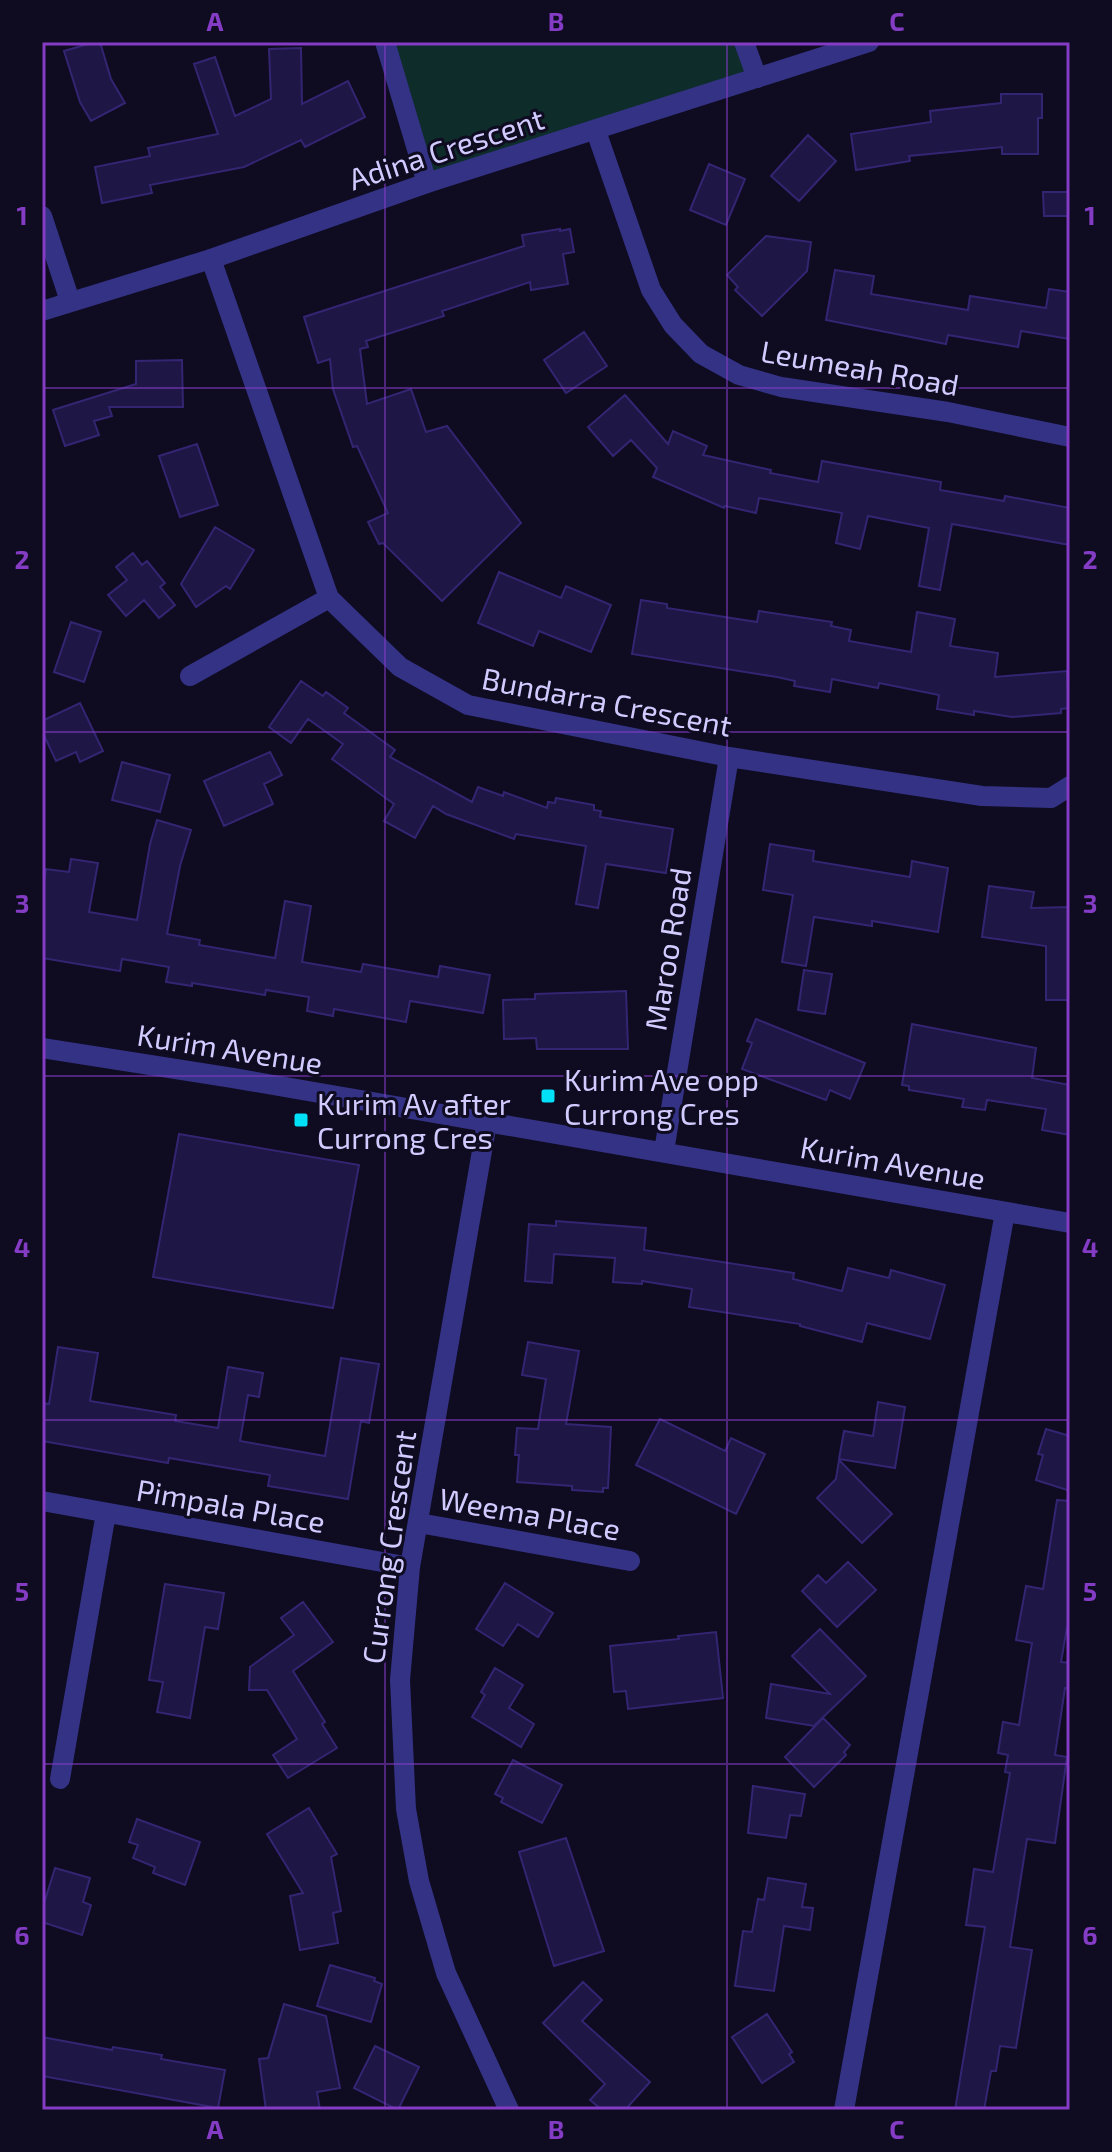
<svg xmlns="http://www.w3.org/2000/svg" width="1112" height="2152" viewBox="0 0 1112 2152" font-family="'Exo 2',sans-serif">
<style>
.green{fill:#0e2c2a}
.building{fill:#1e1644;stroke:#342572;stroke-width:2}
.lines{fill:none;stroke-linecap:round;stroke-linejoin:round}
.minor{stroke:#343285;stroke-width:20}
.tertiary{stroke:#343285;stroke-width:20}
.grid{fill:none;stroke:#843cc5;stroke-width:2;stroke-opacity:0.55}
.poi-dot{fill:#00e0f6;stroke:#0f0b21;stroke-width:3}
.labels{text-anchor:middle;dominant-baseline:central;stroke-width:6;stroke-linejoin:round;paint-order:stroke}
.street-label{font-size:30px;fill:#d1cbff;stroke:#0f0b21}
.poi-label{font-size:30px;fill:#d1cbff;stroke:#0f0b21;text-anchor:start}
.neatline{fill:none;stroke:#843cc5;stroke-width:3}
.grid-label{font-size:26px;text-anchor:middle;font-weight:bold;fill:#843cc5}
</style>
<rect width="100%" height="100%" fill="#0f0b21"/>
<path class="green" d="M 385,42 L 744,42 L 757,78 L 427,183 Z"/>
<path class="building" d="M 95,42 L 100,42 L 111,79 L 125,103 L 91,121 L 80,102 L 64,51 Z
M 301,48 L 302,104 L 348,81 L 365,117 L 305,147 L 301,140 L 244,167 L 150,185 L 152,193 L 102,203 L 95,167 L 150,156 L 148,148 L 218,134 L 194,64 L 215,57 L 235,116 L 271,99 L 269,49 Z
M 1001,94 L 1042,94 L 1042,118 L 1038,118 L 1038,154 L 1002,154 L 1002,147 L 909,156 L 910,161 L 856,170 L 851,134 L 931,122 L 930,111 L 1001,103 Z
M 808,135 L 836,161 L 799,201 L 771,176 Z
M 709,164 L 745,179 L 726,225 L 690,210 Z
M 1043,192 L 1070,192 L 1070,216 L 1044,216 Z
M 560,229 L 560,231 L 570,229 L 574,252 L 563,254 L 568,284 L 531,290 L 530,282 L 442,311 L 444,316 L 366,341 L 368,347 L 360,349 L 367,404 L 411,389 L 426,432 L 447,426 L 521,523 L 442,601 L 383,543 L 379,544 L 368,522 L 388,513 L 357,446 L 353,447 L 333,389 L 330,359 L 318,363 L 304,317 L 524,246 L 522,235 Z
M 766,236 L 811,242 L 807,271 L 762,316 L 735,290 L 738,287 L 727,275 Z
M 835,270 L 874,276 L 871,294 L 968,310 L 970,296 L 1046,308 L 1049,289 L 1070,292 L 1070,339 L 1021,331 L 1018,347 L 948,335 L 946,344 L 826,320 Z
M 584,332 L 607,366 L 566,393 L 544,360 Z
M 182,360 L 183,407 L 109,407 L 112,416 L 94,421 L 99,435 L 65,446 L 53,410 L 136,384 L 136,361 Z
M 625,395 L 668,444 L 673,431 L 707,446 L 703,455 L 771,470 L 770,473 L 818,482 L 822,461 L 941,482 L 940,490 L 1004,501 L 1005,496 L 1070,508 L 1070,545 L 952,524 L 940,590 L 919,586 L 929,528 L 868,516 L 860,549 L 836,543 L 842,513 L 759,498 L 756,513 L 725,506 L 724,508 L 653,477 L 657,468 L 631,440 L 613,456 L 588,427 Z
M 197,444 L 218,505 L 180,517 L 159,456 Z
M 215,527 L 254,550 L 230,589 L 226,586 L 196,607 L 181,584 Z
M 133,553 L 142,565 L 147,561 L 165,583 L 160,587 L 175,605 L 159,618 L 144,600 L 126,616 L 108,595 L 127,580 L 116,567 Z
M 499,572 L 561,598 L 566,586 L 611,605 L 591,652 L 539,631 L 533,646 L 478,623 Z
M 641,600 L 667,604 L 667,608 L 757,622 L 759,611 L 832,622 L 831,626 L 851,630 L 849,641 L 911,652 L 917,612 L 955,619 L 950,646 L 998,653 L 995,677 L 1067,671 L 1069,708 L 1061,709 L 1061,713 L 1012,717 L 974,711 L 974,715 L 937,709 L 939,695 L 879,683 L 878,688 L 832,679 L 830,692 L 794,686 L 795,681 L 777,677 L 632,654 Z
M 71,622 L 101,632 L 84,682 L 54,672 Z
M 301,681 L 323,696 L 326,692 L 348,708 L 344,713 L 395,750 L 390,757 L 472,802 L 478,787 L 503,796 L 504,792 L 547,808 L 548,802 L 555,803 L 556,798 L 594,805 L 594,810 L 601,811 L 600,817 L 673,829 L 666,873 L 606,864 L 598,908 L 576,904 L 586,846 L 516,834 L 514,839 L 446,814 L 433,806 L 415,838 L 384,821 L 394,804 L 332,759 L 343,744 L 308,719 L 291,743 L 269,727 Z
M 80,703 L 103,751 L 80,762 L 76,752 L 56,761 L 42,731 L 42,721 Z
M 270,752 L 282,775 L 264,784 L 273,804 L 224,826 L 204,781 Z
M 122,762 L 170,775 L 160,812 L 112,800 Z
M 157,820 L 191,830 L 180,866 L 167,934 L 200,940 L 199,945 L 275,958 L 285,901 L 311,906 L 302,962 L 361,972 L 363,964 L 438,977 L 440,966 L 490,975 L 483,1013 L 410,1001 L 406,1022 L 334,1009 L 333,1016 L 307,1011 L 309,997 L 266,990 L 265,995 L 192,983 L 192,986 L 166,982 L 169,967 L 122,959 L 120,971 L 42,958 L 42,898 L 46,869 L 69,872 L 71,859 L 98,863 L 89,912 L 137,920 L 150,844 Z
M 770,844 L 814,851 L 813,861 L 910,877 L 912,861 L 948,868 L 938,932 L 872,921 L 872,926 L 814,917 L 806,966 L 782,962 L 793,895 L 763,890 Z
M 989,886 L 1034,892 L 1031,908 L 1070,907 L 1070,1000 L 1046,1000 L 1046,946 L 982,937 Z
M 804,970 L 832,974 L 825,1014 L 798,1010 Z
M 626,991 L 628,1049 L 537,1049 L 536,1038 L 504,1039 L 503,1000 L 535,999 L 535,994 Z
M 756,1019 L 865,1063 L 850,1099 L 830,1090 L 826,1100 L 742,1069 L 752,1043 L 747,1041 Z
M 912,1024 L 1036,1048 L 1032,1078 L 1070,1085 L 1070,1135 L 1042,1130 L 1046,1109 L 987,1100 L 985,1110 L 962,1107 L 964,1099 L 909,1090 L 909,1086 L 902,1085 Z
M 179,1134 L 359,1165 L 333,1308 L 153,1277 Z
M 556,1221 L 646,1228 L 644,1250 L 794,1273 L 793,1279 L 842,1291 L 848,1268 L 889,1278 L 891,1270 L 945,1285 L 930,1339 L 867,1323 L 862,1342 L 800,1326 L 800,1324 L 689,1307 L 692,1289 L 642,1281 L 642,1284 L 613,1282 L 615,1258 L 554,1254 L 552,1283 L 525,1281 L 529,1224 L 556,1226 Z
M 528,1342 L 579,1351 L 566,1424 L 611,1427 L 608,1488 L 603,1488 L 603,1492 L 572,1490 L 572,1486 L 517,1482 L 519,1455 L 515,1455 L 517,1428 L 538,1429 L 546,1379 L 522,1375 Z
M 58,1347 L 98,1353 L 90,1401 L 176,1415 L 175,1421 L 218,1428 L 228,1367 L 263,1373 L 259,1397 L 248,1395 L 240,1441 L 325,1456 L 341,1358 L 379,1364 L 369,1423 L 361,1421 L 348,1499 L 268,1486 L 270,1475 L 169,1458 L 168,1463 L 42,1441 L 42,1403 L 49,1404 Z
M 878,1402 L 905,1407 L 895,1468 L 839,1459 L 844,1431 L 873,1436 Z
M 660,1419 L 725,1451 L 731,1438 L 765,1454 L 736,1514 L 636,1465 Z
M 1046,1429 L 1070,1436 L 1070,1491 L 1036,1480 L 1043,1455 L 1038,1454 Z
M 839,1460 L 892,1514 L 862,1543 L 817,1498 L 836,1479 Z
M 1057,1500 L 1070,1501 L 1070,1610 L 1061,1662 L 1070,1663 L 1070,1689 L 1065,1688 L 1055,1755 L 1067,1757 L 1055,1843 L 1027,1839 L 1010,1947 L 1032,1950 L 1016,2048 L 1000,2046 L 996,2071 L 991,2071 L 984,2110 L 955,2110 L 985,1927 L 966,1925 L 974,1869 L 993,1872 L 1010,1773 L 1005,1772 L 1008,1755 L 998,1753 L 1003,1722 L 1019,1725 L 1032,1643 L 1016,1640 L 1026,1586 L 1043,1589 Z
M 848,1562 L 876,1590 L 837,1627 L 802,1591 L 818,1575 L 826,1583 Z
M 505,1583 L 553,1613 L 538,1637 L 518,1624 L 503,1646 L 476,1629 Z
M 165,1584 L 224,1593 L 218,1629 L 205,1627 L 190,1718 L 157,1712 L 163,1682 L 149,1680 Z
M 303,1602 L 333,1642 L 293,1671 L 325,1722 L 322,1724 L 337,1748 L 288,1778 L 273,1755 L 297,1739 L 267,1690 L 249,1690 L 250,1667 L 294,1635 L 281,1618 Z
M 820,1629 L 866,1676 L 814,1726 L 766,1718 L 771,1684 L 830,1694 L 792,1656 Z
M 716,1632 L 723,1698 L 628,1709 L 626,1691 L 614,1692 L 610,1646 L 679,1639 L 678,1636 Z
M 495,1668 L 523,1685 L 509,1708 L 534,1724 L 521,1747 L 472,1717 L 485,1695 L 481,1692 Z
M 823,1718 L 850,1745 L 844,1752 L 846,1755 L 814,1787 L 785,1757 Z
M 513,1760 L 562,1785 L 542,1823 L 501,1802 L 503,1798 L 495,1794 Z
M 753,1786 L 805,1794 L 801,1816 L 790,1815 L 786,1838 L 748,1833 Z
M 309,1808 L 337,1854 L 331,1857 L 341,1911 L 333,1913 L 338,1943 L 300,1950 L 290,1896 L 303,1893 L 267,1834 Z
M 137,1819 L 200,1842 L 185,1885 L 153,1873 L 155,1867 L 133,1858 L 138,1845 L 129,1842 Z
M 566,1838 L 604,1951 L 554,1966 L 519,1852 Z
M 55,1868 L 90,1878 L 83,1902 L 91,1905 L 82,1935 L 42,1922 L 42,1910 Z
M 768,1878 L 806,1884 L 802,1907 L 813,1908 L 810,1930 L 784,1926 L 774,1991 L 735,1986 L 743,1931 L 752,1932 L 758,1899 L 764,1900 Z
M 330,1965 L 375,1978 L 374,1981 L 382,1984 L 371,2022 L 317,2006 Z
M 583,1982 L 602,2000 L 582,2021 L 650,2082 L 625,2110 L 602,2110 L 590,2100 L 605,2084 L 543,2023 Z
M 284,2004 L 326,2016 L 340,2088 L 317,2092 L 320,2110 L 266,2110 L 259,2059 L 268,2058 Z
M 767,2014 L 792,2052 L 789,2054 L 794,2062 L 762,2083 L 732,2037 Z
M 42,2037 L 112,2050 L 113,2047 L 162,2055 L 161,2059 L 225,2070 L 218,2108 L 42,2076 Z
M 375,2046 L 419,2067 L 398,2110 L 354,2088 Z"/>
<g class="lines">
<path class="minor" d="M 385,42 L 427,183
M 744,42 L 757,78
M 596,131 L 651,290 L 673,325 L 701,354 L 739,375 L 781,387 L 948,412 L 1070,437
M 42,216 L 70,301
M 211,259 L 329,598 L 400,667 L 468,705 L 729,757 L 982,796 L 1051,798 L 1070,786
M 190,676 L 329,598
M 42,1048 L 233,1078 L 1070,1223
M 487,1122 L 410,1567 L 400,1680 L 406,1809 L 419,1881 L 446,1973 L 509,2110
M 664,1151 L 729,757
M 42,1501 L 410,1567
M 419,1523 L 630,1561
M 60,1779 L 106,1513
M 844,2110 L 1005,1212"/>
<path class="tertiary" d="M 42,311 L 211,259 L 427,183 L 869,42"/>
</g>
<path class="grid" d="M 385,42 L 385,2110M 727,42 L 727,2110M 42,388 L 1070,388M 42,732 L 1070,732M 42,1076 L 1070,1076M 42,1420 L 1070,1420M 42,1764 L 1070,1764"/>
<g class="poi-dot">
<rect x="540" y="1088" width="16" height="16" rx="4"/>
<rect x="293" y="1112" width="16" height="16" rx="4"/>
</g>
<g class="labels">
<g class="street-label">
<text transform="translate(446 148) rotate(-18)">Adina Crescent</text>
<text transform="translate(860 367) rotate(10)">Leumeah Road</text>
<text transform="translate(607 701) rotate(11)">Bundarra Crescent</text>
<text transform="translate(667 949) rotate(-81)">Maroo Road</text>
<text transform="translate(230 1048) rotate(9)">Kurim Avenue</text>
<text transform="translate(893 1162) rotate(10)">Kurim Avenue</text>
<text transform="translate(231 1505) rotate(10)">Pimpala Place</text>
<text transform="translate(530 1513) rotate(10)">Weema Place</text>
<text transform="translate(388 1547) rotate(-82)">Currong Crescent</text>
</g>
<g class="poi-label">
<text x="564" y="1079">Kurim Ave opp<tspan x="564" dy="34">Currong Cres</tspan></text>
<text x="317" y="1103">Kurim Av after<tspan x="317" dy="34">Currong Cres</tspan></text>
</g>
</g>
<rect width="1112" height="2152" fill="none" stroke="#0f0b21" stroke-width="88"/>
<rect x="44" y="44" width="1024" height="2064" class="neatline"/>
<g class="grid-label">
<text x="215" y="31">A</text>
<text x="556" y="31">B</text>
<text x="897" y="31">C</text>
<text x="22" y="225">1</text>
<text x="1090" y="225">1</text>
<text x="22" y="569">2</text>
<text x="1090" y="569">2</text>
<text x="22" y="913">3</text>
<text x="1090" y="913">3</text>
<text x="22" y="1257">4</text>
<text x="1090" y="1257">4</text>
<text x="22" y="1601">5</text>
<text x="1090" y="1601">5</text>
<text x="22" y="1945">6</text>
<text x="1090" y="1945">6</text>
<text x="215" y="2139">A</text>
<text x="556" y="2139">B</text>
<text x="897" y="2139">C</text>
</g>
</svg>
